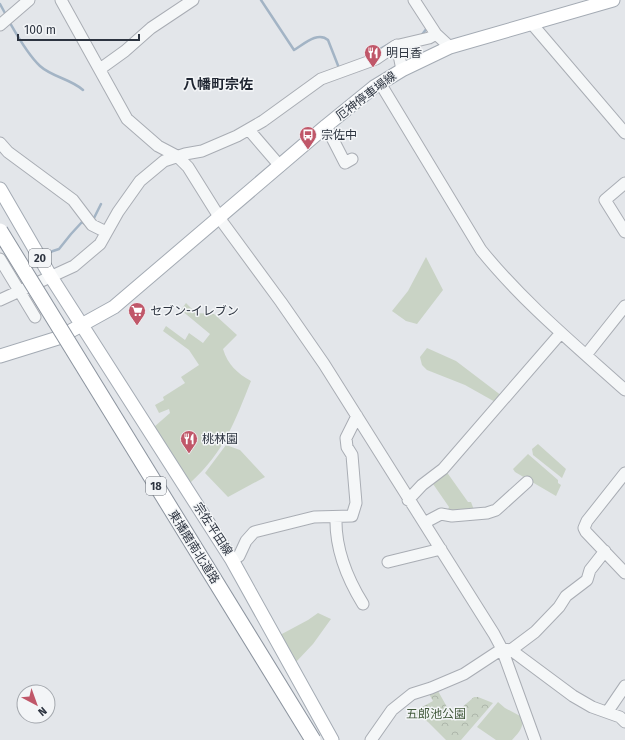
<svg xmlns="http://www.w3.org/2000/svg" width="625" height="740" viewBox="0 0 625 740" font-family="'Fira Sans','Noto Sans JP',sans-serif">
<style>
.grass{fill:#c9d3c5}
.park{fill:url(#park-crowns)}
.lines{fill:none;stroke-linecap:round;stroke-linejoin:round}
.stream{stroke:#a3b4c5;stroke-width:2.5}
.minor-casing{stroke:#a9adb4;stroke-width:13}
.major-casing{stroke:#a4abb4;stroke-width:15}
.minor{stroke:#f5f7f8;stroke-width:11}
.major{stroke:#fff;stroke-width:13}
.highway-bridge-casing{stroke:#8c949f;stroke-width:17;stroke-linecap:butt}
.highway-bridge{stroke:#fff;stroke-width:15}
.labels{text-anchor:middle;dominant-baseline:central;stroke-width:3;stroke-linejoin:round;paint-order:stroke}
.shield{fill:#f3f5f7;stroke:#686e77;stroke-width:1}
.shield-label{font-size:11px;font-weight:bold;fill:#2d3440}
.poi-label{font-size:12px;fill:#2d3440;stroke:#f3f5f7;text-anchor:start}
.street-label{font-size:12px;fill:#2d3440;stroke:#f3f5f7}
.park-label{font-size:12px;fill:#425a3c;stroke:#f3f5f7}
.quarter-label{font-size:14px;font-weight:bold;fill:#1f2531;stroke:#f3f5f7}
</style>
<defs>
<pattern id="park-crowns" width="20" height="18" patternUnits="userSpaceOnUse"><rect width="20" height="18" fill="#c9d3c5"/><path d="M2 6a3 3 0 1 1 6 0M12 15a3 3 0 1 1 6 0" fill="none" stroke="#adb6aa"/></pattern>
</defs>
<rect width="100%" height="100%" fill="#e3e6ea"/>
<path class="grass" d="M 426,257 L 443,290 L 417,324 L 406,321 L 392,311 L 408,291 Z
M 186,303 L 196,313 L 214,314 L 237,335 L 223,349 C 228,365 237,373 251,381 C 234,423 225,451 190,483 L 154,427 L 170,413 L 169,409 L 159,413 L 155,405 L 164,400 L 163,397 L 185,383 L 181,377 L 199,365 L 189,350 L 163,331 L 166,326 L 185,340 L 189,333 L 203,343 L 210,334 L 181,310 Z
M 427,348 L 456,361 L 502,396 L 497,403 L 465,385 L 427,370 L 422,365 L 420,357 Z
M 538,444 L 566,469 L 562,478 L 533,455 L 532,449 Z
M 226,445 L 240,450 L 265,477 L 228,497 L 205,473 Z
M 528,454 L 558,480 L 558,483 L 561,485 L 556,496 L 515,472 L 513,469 Z
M 446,471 L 468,502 L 471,502 L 474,510 L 447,512 L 449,507 L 431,481 Z
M 318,613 L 331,619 L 313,644 L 296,662 L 280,635 L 308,620 Z
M 498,702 L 505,708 L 522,717 C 525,726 518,734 512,740 L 496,740 L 477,727 Z"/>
<path class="park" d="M 438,691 L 452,716 L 474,697 L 478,697 L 493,703 L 461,740 L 446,740 L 428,722 L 413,712 L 433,701 L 429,694 Z"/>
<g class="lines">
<path class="stream" d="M 261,0 L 294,50 C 304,44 318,31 328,40 L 339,68 L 341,67
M 0,4 L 6,15
M 10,23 C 18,37 28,55 40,66 C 52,77 71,79 83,90
M 421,36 L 427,28
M 379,53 L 380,49 L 396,40
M 93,220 L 101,204
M 47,253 L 59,249 L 71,234 L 82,222 L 85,224"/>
<defs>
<path id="minor" d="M 61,0 L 127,119 L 158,146 L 177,156 L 188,167 L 223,223 L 281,302 L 324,364 L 494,634 L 502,649 L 535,740
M 414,0 L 436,34 L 450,47
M 532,24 L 625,133
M 0,25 L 29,0
M 397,45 L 402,70
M 100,69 L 125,51 L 151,28 L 193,0
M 380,83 L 481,250 C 523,302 575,345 625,390
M 326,126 L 345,163 L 352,159
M 249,130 L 280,166
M 0,143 L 8,152 L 73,200 L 92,225 L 106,232
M 625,183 L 605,200 L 625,232
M 0,259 L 35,317
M 0,300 L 74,266 L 100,244 L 118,212 L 140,181 L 164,161 L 185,154 L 202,151 L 237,136 L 263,121 L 321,79 L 376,59 L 395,46 L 429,38 L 436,34
M 586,355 L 625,306
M 625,473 L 587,521 L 584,528 L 586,532 L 625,573
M 408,500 L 422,485 L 443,469 L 560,334
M 336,517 C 335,548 347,578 363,604
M 424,523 L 441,514 L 452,516 L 487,513 L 496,510 L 527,482
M 232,560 L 239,556 L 246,541 L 254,532 L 314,517 L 352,516 L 356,503 L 352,455 L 347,447 L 346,438 L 357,416
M 388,562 L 441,549
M 511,650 L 535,632 L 559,607 L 566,596 L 587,580 L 590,570 L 605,551
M 608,711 L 625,686
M 371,740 L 392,710 L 412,694 L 431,688 L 464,674 L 502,649 L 511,650 L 573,696 L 592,707 L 620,717 L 625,722"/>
<path id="major" d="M 0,189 L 51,277 L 232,560 L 332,740
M 0,356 L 58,338 L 114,307 L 326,126 L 374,87 L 402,70 L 450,47 L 613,0"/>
</defs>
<use href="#minor" class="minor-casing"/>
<use href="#major" class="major-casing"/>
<use href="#minor" class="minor"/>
<use href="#major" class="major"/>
<defs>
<path id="highway-bridge" d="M 0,231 L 313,740"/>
</defs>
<use href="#highway-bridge" class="highway-bridge-casing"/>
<use href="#highway-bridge" class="highway-bridge"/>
</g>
<defs>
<symbol id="restaurant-pin" viewBox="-11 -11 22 30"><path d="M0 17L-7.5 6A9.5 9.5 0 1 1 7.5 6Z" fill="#c05769" stroke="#f3f5f7"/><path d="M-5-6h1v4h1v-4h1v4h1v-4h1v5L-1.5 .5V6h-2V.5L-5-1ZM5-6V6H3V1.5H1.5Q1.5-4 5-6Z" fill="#fff"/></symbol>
<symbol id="bus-pin" viewBox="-11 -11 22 30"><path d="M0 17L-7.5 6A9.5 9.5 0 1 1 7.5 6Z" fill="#c05769" stroke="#f3f5f7"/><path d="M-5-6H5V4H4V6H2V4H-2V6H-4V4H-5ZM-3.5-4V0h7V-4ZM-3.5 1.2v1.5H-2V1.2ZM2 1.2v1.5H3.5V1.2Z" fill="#fff"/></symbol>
<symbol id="supermarket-pin" viewBox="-11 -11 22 30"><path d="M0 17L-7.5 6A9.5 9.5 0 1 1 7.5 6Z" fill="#c05769" stroke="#f3f5f7"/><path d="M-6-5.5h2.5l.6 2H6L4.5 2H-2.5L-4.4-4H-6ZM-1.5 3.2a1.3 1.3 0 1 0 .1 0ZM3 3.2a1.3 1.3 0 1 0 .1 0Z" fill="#fff"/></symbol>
</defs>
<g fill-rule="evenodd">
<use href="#restaurant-pin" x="363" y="43" width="20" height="27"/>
<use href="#bus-pin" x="298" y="125" width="20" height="27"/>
<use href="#supermarket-pin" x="127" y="301" width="20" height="27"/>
<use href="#restaurant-pin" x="179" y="429" width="20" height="27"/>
</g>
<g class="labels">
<g class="shield">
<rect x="29" y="249" width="22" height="18" rx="3"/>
<rect x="146" y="477" width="20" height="18" rx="3"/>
</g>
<g class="shield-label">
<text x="40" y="258">20</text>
<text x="156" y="486">18</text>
</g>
<g class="poi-label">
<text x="386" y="53">明日香</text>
<text x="321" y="135">宗佐中</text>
<text x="150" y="311">セブン-イレブン</text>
<text x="202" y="439">桃林園</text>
</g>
<g class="street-label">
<text transform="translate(366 96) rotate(-37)">厄神停車場線</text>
<text transform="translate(213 529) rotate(57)">宗佐平田線</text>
<text transform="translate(194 547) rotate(58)">東播磨南北道路</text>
</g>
<g class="park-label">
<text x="436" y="714">五郎池公園</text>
</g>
<g class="quarter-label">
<text x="218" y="84">八幡町宗佐</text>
</g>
</g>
<g transform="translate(36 704) rotate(139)"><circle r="19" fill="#f3f5f7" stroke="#a4a8ae"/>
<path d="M0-3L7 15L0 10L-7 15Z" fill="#c05769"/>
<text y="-6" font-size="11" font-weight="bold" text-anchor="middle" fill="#2d3440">N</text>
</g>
<path d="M18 34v6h121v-6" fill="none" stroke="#2d3440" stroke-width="2"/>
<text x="24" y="34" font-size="12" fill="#2d3440" stroke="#f3f5f7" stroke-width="3" paint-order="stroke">100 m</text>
</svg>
